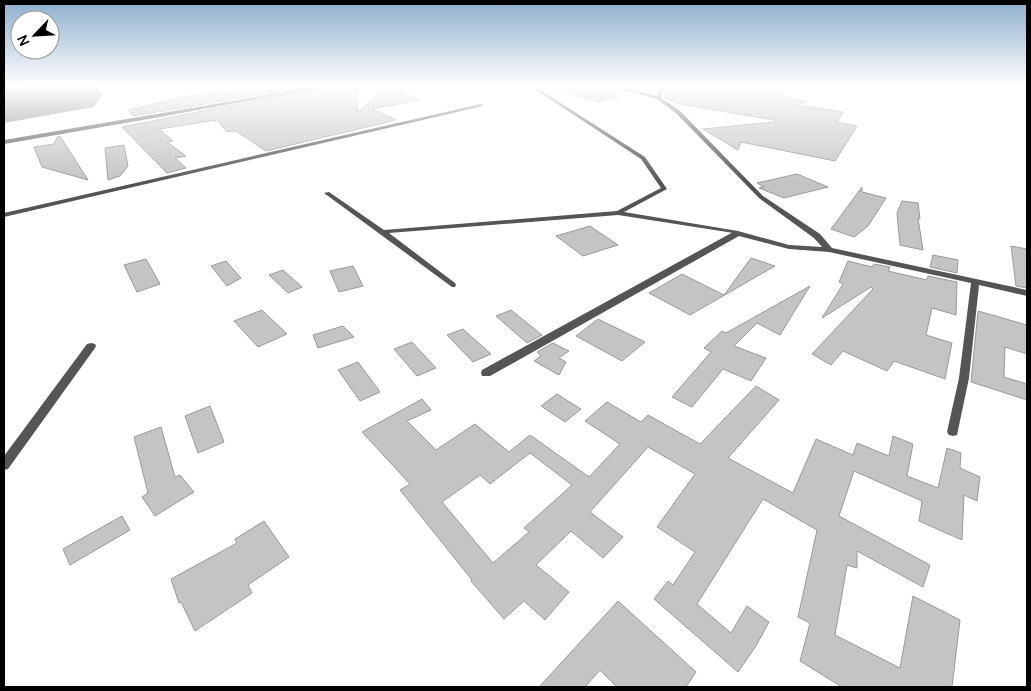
<svg xmlns="http://www.w3.org/2000/svg" width="1031" height="691" viewBox="0 0 1031 691" font-family="Manrope,sans-serif">
<style>
.lines{fill:none;stroke-linecap:round;stroke-linejoin:round}
.runway{fill:#808080;fill-rule:evenodd}
.building{fill:#c4c4c4;stroke:#999;fill-rule:evenodd}
.lane{fill:#555;fill-rule:evenodd}
.street{fill:#555;fill-rule:evenodd}
</style>
<rect width="100%" height="100%" fill="#fff"/>
<g class="lines">
<path class="runway" d="M 26,86 L 96,86 L 102,95 L 94,107 L 4,123 L 4,89 Z"/>
</g>
<path class="building" d="M 269,86 L 311,86 L 133,116 L 129,110 L 187,96 L 219,92 L 224,94 Z
M 329,86 L 356,86 L 358,112 L 384,88 L 393,88 L 419,100 L 372,109 L 396,120 L 266,151 L 236,131 L 227,132 L 217,120 L 159,129 L 173,141 L 167,142 L 186,156 L 175,158 L 186,168 L 167,173 L 122,127 Z
M 556,86 L 607,86 L 618,97 L 598,102 L 556,89 Z
M 702,86 L 748,86 L 784,91 L 779,95 L 807,102 L 798,105 L 843,112 L 837,122 L 857,126 L 835,161 L 741,142 L 738,150 L 703,129 L 774,122 L 774,120 L 680,104 L 663,97 L 664,95 L 682,87 L 701,91 Z
M 60,136 L 88,180 L 42,167 L 34,147 L 54,144 L 57,137 Z
M 124,145 L 128,166 L 120,176 L 108,180 L 105,148 Z
M 797,174 L 828,187 L 784,198 L 759,188 L 764,187 L 757,183 Z
M 862,187 L 862,192 L 886,198 L 868,226 L 854,237 L 831,229 Z
M 902,201 L 918,203 L 920,219 L 918,218 L 923,250 L 900,245 L 897,213 Z
M 590,226 L 618,245 L 583,256 L 556,236 Z
M 1011,246 L 1027,249 L 1027,288 L 1016,286 Z
M 933,255 L 958,260 L 957,273 L 930,267 Z
M 751,258 L 775,266 L 690,315 L 649,293 L 682,274 L 724,295 Z
M 146,259 L 160,284 L 137,292 L 124,265 Z
M 226,261 L 241,278 L 227,286 L 211,266 Z
M 848,261 L 872,267 L 874,264 L 890,267 L 888,271 L 927,280 L 928,276 L 957,282 L 956,315 L 932,308 L 926,335 L 952,343 L 945,379 L 894,361 L 887,371 L 843,351 L 831,365 L 812,354 L 873,289 L 871,287 L 822,318 L 843,284 L 839,282 Z
M 353,266 L 363,286 L 339,292 L 330,271 Z
M 283,270 L 302,287 L 288,293 L 269,275 Z
M 810,286 L 780,335 L 757,323 L 734,346 L 766,358 L 751,381 L 723,369 L 692,407 L 672,397 L 711,352 L 704,348 L 722,331 L 726,333 Z
M 262,310 L 287,334 L 258,347 L 234,321 Z
M 511,310 L 542,335 L 527,343 L 496,316 Z
M 978,311 L 1027,325 L 1027,354 L 1005,347 L 1004,377 L 1027,384 L 1027,400 L 971,382 Z
M 598,319 L 645,342 L 622,361 L 576,336 Z
M 343,326 L 354,337 L 318,348 L 313,335 Z
M 463,329 L 491,354 L 473,362 L 447,335 Z
M 412,342 L 436,368 L 417,376 L 394,349 Z
M 553,343 L 569,351 L 559,358 L 566,362 L 559,375 L 534,361 L 541,356 L 537,352 Z
M 358,362 L 380,392 L 360,401 L 338,370 Z
M 756,386 L 779,400 L 728,458 L 793,493 L 816,439 L 853,455 L 857,443 L 889,456 L 893,436 L 913,444 L 907,476 L 938,488 L 947,448 L 961,453 L 960,468 L 980,477 L 977,501 L 964,495 L 962,540 L 919,521 L 922,501 L 854,471 L 839,516 L 930,565 L 923,587 L 857,551 L 857,568 L 847,565 L 835,635 L 900,668 L 913,596 L 960,620 L 952,687 L 842,687 L 800,661 L 810,623 L 798,617 L 817,530 L 763,499 L 697,604 L 731,633 L 747,606 L 769,622 L 756,646 L 738,672 L 654,599 L 668,581 L 673,585 L 695,552 L 657,527 L 695,474 L 648,447 L 590,512 L 623,537 L 603,558 L 571,531 L 536,565 L 569,592 L 545,620 L 524,601 L 504,619 L 471,581 L 472,580 L 400,490 L 410,484 L 362,432 L 422,399 L 431,410 L 407,421 L 436,450 L 475,424 L 509,452 L 530,435 L 589,477 L 620,444 L 585,421 L 607,402 L 641,422 L 648,415 L 700,444 ZM 530,453 L 572,485 L 524,528 L 529,532 L 493,563 L 442,502 L 480,475 L 490,484 Z
M 557,394 L 581,409 L 565,422 L 541,406 Z
M 210,406 L 224,442 L 198,453 L 185,416 Z
M 161,427 L 175,477 L 180,475 L 194,492 L 155,516 L 142,497 L 148,493 L 134,437 Z
M 122,516 L 130,530 L 70,565 L 63,549 Z
M 264,521 L 289,557 L 248,585 L 252,593 L 195,631 L 181,602 L 179,603 L 171,579 L 237,543 L 235,539 Z
M 618,601 L 696,672 L 686,687 L 617,687 L 600,670 L 585,687 L 539,687 Z"/>
<g class="lines">
<path class="lane" d="M 530,86 L 534,86 L 645,157 L 667,189 L 624,212 L 738,231 L 741,233 L 740,234 L 618,215 L 389,233 L 455,283 L 456,285 L 455,287 L 452,287 L 324,193 L 329,192 L 384,230 L 617,211 L 661,188 L 641,159 Z"/>
<path class="street" d="M 320,86 L 327,86 L 160,117 L 4,144 L 4,140 Z
M 609,86 L 615,86 L 657,96 L 660,86 L 664,86 L 661,98 L 680,111 L 763,196 L 820,234 L 832,248 L 1027,290 L 1027,296 L 979,285 L 969,378 L 957,435 L 953,436 L 949,435 L 947,432 L 959,378 L 971,283 L 829,252 L 789,249 L 739,236 L 490,376 L 482,376 L 481,373 L 482,370 L 735,231 L 738,231 L 789,245 L 822,247 L 814,238 L 759,198 L 676,113 L 657,99 Z
M 481,104 L 483,106 L 4,217 L 4,213 Z
M 91,343 L 95,344 L 96,346 L 95,348 L 8,469 L 4,470 L 4,456 L 87,344 Z"/>
</g>
<linearGradient id="sky" x2="0" y2="1"><stop stop-color="#8cadcc"/><stop offset="0.47" stop-color="#fff"/><stop offset="1" stop-color="#fff" stop-opacity="0"/></linearGradient>
<rect width="1031" height="182" fill="url(#sky)"/>
<rect width="1031" height="691" fill="none" stroke="#000000" stroke-width="10"/>
<g transform="translate(35 35) rotate(245)"><circle r="24" fill="#ffffff" stroke="#999999"/>
<path d="M0-4L9 19L0 12L-9 19Z" fill="#000000"/>
<text y="-8" font-size="14" font-weight="bold" text-anchor="middle" fill="#000000">N</text>
</g>
</svg>
